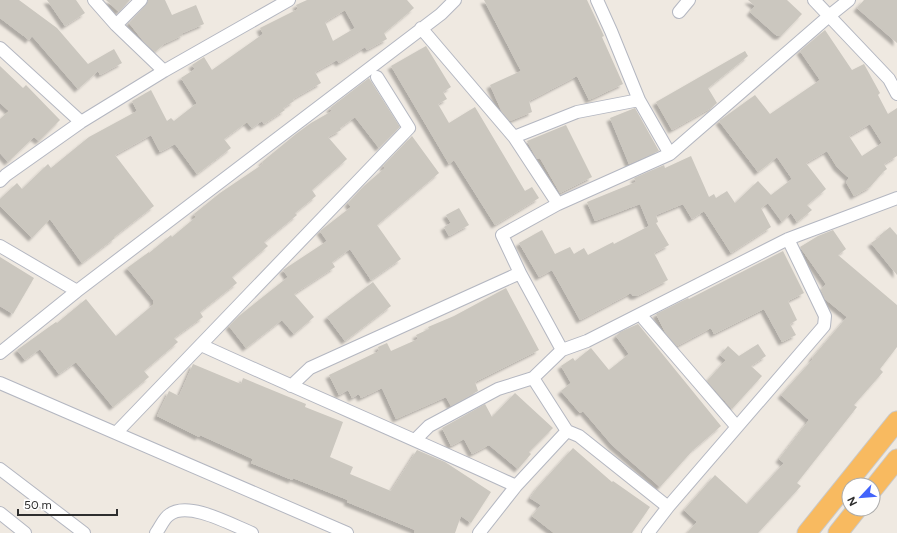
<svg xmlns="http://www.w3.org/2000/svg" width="897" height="533" viewBox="0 0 897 533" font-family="Figtree,sans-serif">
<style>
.building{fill:#cbc7bf;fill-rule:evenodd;filter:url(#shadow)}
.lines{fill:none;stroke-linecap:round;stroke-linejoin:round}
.minor-casing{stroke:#b4b7c1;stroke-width:14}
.trunk-casing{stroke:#c9c9c9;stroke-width:21}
.minor{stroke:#fff;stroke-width:12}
.trunk{stroke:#f8ba60;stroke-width:19}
</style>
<defs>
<filter id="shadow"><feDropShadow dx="-3.5" dy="3.5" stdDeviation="1" flood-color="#0004"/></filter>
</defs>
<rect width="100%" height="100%" fill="#efe9e1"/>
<path class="building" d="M 0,0 L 19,0 L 57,28 L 88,64 L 114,49 L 122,63 L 100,75 L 98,71 L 78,89 L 32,36 L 29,40 L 0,18 Z
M 47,0 L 76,0 L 85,13 L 65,26 Z
M 106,0 L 130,0 L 119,12 Z
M 148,0 L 165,0 L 172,15 L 196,5 L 204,24 L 183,33 L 183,35 L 164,44 L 155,52 L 145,43 L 129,23 L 146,5 Z
M 307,0 L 407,0 L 414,8 L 384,33 L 387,39 L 367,50 L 365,47 L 339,63 L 337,60 L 315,72 L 321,83 L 293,99 L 294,101 L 283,108 L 285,110 L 264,124 L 262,121 L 252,128 L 247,122 L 224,139 L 231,148 L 197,174 L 175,144 L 160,152 L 151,135 L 115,155 L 154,206 L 114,237 L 115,238 L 82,263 L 50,219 L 32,238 L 0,206 L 0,199 L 17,183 L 22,189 L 48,164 L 51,168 L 89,137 L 137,111 L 132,101 L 151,90 L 167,121 L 171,118 L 174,121 L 197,103 L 181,78 L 195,69 L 192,65 L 204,57 L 212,70 L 263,34 L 260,28 L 298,9 L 296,5 ZM 345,10 L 355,28 L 333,41 L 325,22 Z
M 484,0 L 587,0 L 604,36 L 602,37 L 623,84 L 589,100 L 577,76 L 529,101 L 532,112 L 510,121 L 502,112 L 490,85 L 521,71 Z
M 748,0 L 787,0 L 802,14 L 781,36 L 777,36 L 750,12 L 755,6 Z
M 864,0 L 897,0 L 897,43 L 857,8 Z
M 825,30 L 852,70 L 864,64 L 880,93 L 878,95 L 888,114 L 897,108 L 897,156 L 884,164 L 887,169 L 883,172 L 870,187 L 854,196 L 846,182 L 849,178 L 837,167 L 827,151 L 806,163 L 826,189 L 807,205 L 812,210 L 797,222 L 791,213 L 782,222 L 768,203 L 761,208 L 771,227 L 731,253 L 704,211 L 692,219 L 683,204 L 656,215 L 658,222 L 656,223 L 669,245 L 654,253 L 668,280 L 637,296 L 633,296 L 631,293 L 580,320 L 552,270 L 539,277 L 519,243 L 542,230 L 555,254 L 570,247 L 574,254 L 584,248 L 588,255 L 613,242 L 614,244 L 651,225 L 649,226 L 640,204 L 595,221 L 587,202 L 636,182 L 634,178 L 664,165 L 665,168 L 691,156 L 709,197 L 714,194 L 716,198 L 727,191 L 735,203 L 758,181 L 771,195 L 792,179 L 777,157 L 758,172 L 719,121 L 755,95 L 770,114 L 820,80 L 800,51 ZM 870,124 L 882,143 L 862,156 L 849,136 Z
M 426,46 L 451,87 L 443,92 L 447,99 L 438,104 L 449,123 L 475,107 L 525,191 L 532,187 L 539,198 L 495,225 L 454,160 L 449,164 L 391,66 Z
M 745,51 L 748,56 L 708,88 L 717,103 L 710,109 L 709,109 L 672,130 L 656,102 Z
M 0,66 L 23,88 L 26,85 L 60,120 L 39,141 L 34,137 L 8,162 L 0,153 L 0,119 L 9,111 L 0,103 Z
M 369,78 L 400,127 L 379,148 L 355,117 L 340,128 L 341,130 L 328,137 L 347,159 L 312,190 L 316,196 L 295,213 L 297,215 L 264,242 L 268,246 L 232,277 L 237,283 L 200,312 L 203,317 L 174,338 L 178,342 L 144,371 L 149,377 L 113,407 L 76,362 L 59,374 L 40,349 L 25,360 L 17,350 L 56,322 L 57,323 L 86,299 L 116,336 L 154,304 L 153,302 L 154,301 L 127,268 L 149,252 L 149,253 L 171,235 L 172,237 L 196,217 L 194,214 L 220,193 L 263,164 L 262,162 L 296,134 L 311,123 L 332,111 L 330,108 Z
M 635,108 L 659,151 L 629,164 L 610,118 Z
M 566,125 L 592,177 L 560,193 L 540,158 L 537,159 L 527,141 Z
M 412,136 L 439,173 L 377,225 L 401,259 L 371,280 L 350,249 L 332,262 L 335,267 L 294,294 L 314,317 L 294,334 L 282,320 L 246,348 L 229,326 L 239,316 L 288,277 L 283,270 L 327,241 L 320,231 L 351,207 L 348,203 L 364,186 L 385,168 L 383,166 Z
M 459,208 L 469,225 L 449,236 L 444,227 L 451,223 L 446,215 Z
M 890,227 L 897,235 L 897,275 L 871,243 L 880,237 L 879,236 Z
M 833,230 L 846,249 L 838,255 L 897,305 L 897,347 L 880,369 L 883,372 L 854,405 L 857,407 L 797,483 L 801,486 L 758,533 L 687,533 L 697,522 L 684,510 L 715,475 L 747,504 L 784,463 L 779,459 L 809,420 L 781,395 L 813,359 L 812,358 L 847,317 L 825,299 L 821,290 L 826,284 L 800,247 L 818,236 Z
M 783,251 L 804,293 L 788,301 L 797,320 L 790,324 L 796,335 L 782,342 L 764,309 L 714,334 L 711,328 L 677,346 L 666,334 L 656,314 L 688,298 L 689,299 Z
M 0,257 L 34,278 L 13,314 L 0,306 Z
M 373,282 L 391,306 L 345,341 L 327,317 Z
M 506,288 L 539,350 L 475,382 L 478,391 L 451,406 L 446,397 L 396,419 L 382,388 L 361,398 L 359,394 L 352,398 L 348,390 L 339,395 L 329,375 L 379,351 L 378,347 L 387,343 L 391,351 L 418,339 L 416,335 L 429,329 L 428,327 L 454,316 Z
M 638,324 L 721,426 L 693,450 L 660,487 L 612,445 L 583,411 L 580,413 L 561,391 L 571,383 L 561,366 L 573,358 L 575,361 L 591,348 L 609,370 L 629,354 L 616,336 L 620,332 Z
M 758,344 L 766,356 L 751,366 L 762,376 L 732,409 L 707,381 L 726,360 L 720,355 L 728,346 L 739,356 Z
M 193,364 L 241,384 L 243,378 L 306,404 L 305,407 L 343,422 L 330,457 L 353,467 L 350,474 L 391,491 L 417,450 L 445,462 L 491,492 L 471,523 L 461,516 L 455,533 L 414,533 L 415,530 L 347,502 L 348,500 L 293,478 L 292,480 L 251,463 L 253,459 L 200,435 L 199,437 L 157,416 L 169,391 L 179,396 Z
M 515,393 L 553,428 L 529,452 L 531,454 L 518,469 L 489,445 L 472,454 L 464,439 L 451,446 L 442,428 L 485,404 L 492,417 Z
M 573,448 L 612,482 L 613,481 L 650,507 L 632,533 L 554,533 L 532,516 L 541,505 L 530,498 L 537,488 Z"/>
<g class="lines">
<defs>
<path id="minor" d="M 94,0 L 116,25 L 164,71
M 597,0 L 611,31 L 639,100 L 670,154
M 814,0 L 889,79 L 897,94
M 849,0 L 829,16 L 670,154 L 558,204 L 502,235 L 520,273 L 562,350 L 587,341 L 788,239 L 897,198
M 679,12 L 689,0
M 116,25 L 141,0
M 421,28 L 514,137 L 558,204
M 0,48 L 81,122
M 514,137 L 577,112 L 639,100
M 0,181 L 6,175 L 81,122 L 164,71 L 289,0
M 0,246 L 77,291
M 644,319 L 737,427
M 201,345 C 306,393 412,438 516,486
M 0,353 L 77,291 L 441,14 L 455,0
M 533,378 L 567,431 L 579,436 L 668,507
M 0,383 L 347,533
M 291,386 L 310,368 L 520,273
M 116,433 L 409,128 L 377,77
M 415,440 L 429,426 L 498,389 L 533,378 L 562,350
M 0,469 L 84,533
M 0,513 L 25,533
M 156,533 C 160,528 164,518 169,515 C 188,500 232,525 252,533
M 479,533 L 516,486 L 567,431
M 648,533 L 668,507 L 824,326 L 825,316 L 788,239"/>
<path id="trunk" d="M 873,489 L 897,459
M 807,533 L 897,421
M 838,533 L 857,509"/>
</defs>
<use href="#minor" class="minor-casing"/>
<use href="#trunk" class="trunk-casing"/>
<use href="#minor" class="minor"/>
<use href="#trunk" class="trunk"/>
</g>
<g transform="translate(861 497) rotate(244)"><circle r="19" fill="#ffffff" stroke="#ababab"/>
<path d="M0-3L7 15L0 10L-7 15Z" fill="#4264fb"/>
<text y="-6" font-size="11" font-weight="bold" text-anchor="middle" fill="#2e2e2e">N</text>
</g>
<path d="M18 509v6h99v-6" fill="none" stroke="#2e2e2e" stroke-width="2"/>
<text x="24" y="509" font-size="12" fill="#2e2e2e" stroke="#ffffff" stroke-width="3" paint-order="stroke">50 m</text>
</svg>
